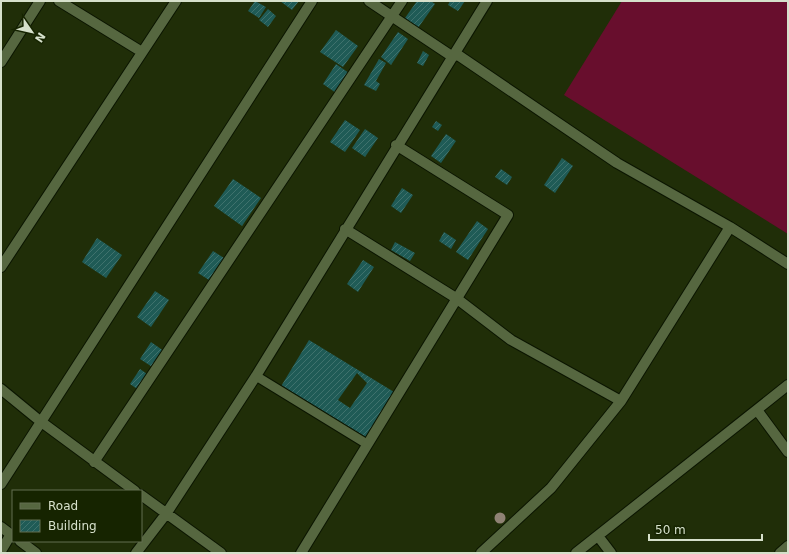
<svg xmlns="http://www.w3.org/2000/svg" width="789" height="554" viewBox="0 0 789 554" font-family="'DejaVu Sans',sans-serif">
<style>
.grass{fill:#680e2d}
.building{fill:url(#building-hatch);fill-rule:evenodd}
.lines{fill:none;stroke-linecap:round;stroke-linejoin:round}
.lane-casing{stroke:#0b1500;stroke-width:11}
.street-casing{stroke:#0b1500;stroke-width:12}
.lane{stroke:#566740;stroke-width:9}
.street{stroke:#566740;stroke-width:10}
.tree{fill:#8f8274}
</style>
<defs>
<pattern id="building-hatch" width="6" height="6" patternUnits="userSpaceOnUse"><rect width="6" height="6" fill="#1f5b56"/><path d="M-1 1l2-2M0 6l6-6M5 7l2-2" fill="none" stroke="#3f726d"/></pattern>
</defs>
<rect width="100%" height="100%" fill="#202e08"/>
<path class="grass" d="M 622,1 L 788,1 L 788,234 L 564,95 Z"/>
<path class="building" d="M 255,1 L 266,7 L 259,18 L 248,11 Z
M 280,1 L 299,1 L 292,10 Z
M 417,1 L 431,1 L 435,4 L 418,28 L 405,18 Z
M 450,1 L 465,1 L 458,11 L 448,5 Z
M 268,9 L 276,16 L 268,27 L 259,20 Z
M 336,30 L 358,46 L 343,67 L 320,52 Z
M 398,32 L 408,39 L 391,65 L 381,57 Z
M 423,51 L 429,55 L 423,66 L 417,63 Z
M 379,59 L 386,63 L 376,81 L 380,84 L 376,91 L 364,85 Z
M 336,64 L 349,73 L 336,93 L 323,84 Z
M 345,120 L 360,130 L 345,152 L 330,142 Z
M 436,121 L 442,125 L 438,131 L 432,127 Z
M 365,129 L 378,138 L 365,157 L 352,148 Z
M 446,134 L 456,141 L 441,163 L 431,156 Z
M 562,158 L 573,166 L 555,193 L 544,185 Z
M 501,169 L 512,177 L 507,185 L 495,177 Z
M 233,179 L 261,198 L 242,226 L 214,206 Z
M 402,188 L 413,195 L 401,213 L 391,206 Z
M 477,221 L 488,229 L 468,260 L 456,252 Z
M 444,232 L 456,240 L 451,249 L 439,241 Z
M 97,238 L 122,255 L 106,278 L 82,262 Z
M 395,242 L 415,253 L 410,261 L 391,250 Z
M 213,251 L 224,258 L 209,280 L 198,273 Z
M 363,260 L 374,267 L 358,292 L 347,284 Z
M 155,291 L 169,300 L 151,327 L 137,317 Z
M 309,340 L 394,392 L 365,440 L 280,388 ZM 357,373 L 367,383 L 350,408 L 338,400 Z
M 151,342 L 171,356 L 160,372 L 140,359 Z
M 140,369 L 150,376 L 140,391 L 130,384 Z"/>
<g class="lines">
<defs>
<path id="lane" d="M 256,376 L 367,444"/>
<path id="street" d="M 59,1 L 142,52
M 369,1 L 453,57
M 455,53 L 617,163 L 730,227 L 788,264
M 1,62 L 40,1
M 345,229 L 456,298 L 511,340 L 621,401
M 1,267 L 176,1
M 1,389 L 40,421 L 135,491
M 757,410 L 788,452
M 94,462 L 402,1
M 1,484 L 312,1
M 141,495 L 221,553
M 1,527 L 13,536
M 598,536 L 611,553
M 20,541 L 36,553
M 1,551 L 11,534
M 136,553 L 166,514 L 256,376 L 487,1
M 301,553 L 508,215 L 396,145
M 481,553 L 551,488 L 621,401 L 730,227
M 576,553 L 788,385
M 780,553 L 788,546"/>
</defs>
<use href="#lane" class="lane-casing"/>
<use href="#street" class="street-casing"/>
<use href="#lane" class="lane"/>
<use href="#street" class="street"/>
</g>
<circle class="tree" cx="500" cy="518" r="5.5"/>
<rect width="789" height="554" fill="none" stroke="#d6e0cb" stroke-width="4"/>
<rect x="12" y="490" width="130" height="52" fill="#162400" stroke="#636f51"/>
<rect x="20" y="503" width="20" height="6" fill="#566740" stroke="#636f51"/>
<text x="48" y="510" font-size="12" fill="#d6e0cb">Road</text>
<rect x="20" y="520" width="20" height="12" fill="url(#building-hatch)" stroke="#636f51"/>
<text x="48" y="530" font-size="12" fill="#d6e0cb">Building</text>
<g transform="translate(32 32) rotate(124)" stroke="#162400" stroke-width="3" paint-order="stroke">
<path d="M0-3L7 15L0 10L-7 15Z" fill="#d6e0cb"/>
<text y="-6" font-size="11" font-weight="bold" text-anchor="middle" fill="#d6e0cb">N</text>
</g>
<path d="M649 534v6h113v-6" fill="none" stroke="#d6e0cb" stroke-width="2"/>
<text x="655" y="534" font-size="12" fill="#d6e0cb" stroke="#162400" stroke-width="3" paint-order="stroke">50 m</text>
</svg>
